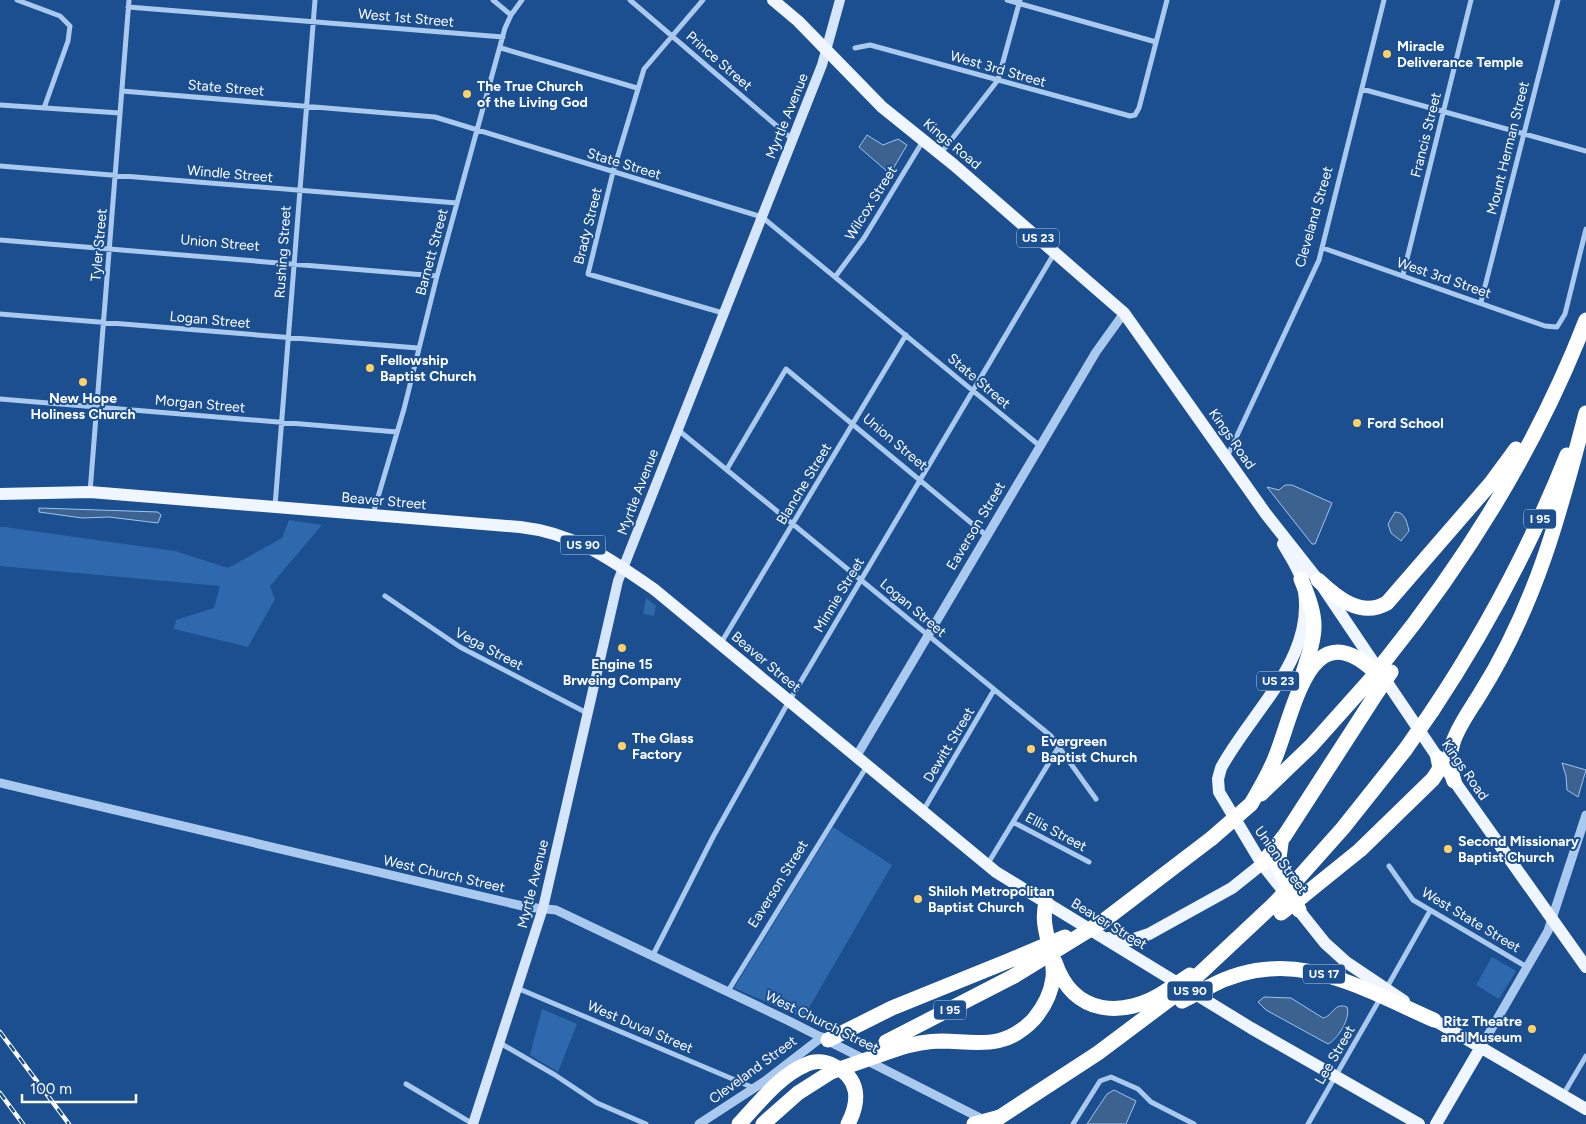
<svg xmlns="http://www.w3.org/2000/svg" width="1586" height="1124" viewBox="0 0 1586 1124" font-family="Figtree,sans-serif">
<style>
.green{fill:#2e69ad}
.water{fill:#3c6290;stroke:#9cc4f0}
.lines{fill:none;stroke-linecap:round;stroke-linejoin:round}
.minor{stroke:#a9c9ee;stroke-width:5}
.tertiary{stroke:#a9c9ee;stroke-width:9}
.secondary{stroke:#d6e6fa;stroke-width:10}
.primary{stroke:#f0f6ff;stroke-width:12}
.motorway{stroke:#fff;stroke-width:15}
.rail-casing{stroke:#fff;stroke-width:4.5}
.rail{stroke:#1b4f8f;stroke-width:2.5;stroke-dasharray:8;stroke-linecap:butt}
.motorway-bridge{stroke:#fff;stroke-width:15}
.poi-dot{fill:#ffd166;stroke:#1b4f8f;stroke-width:2}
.labels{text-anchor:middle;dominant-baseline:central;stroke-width:4;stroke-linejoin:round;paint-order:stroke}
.shield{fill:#1b4f8f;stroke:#bbcadd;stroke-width:1}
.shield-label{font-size:12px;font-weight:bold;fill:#fff}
.street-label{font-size:14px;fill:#fff;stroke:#1b4f8f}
.poi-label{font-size:14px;font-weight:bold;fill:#fff;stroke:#1b4f8f;text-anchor:start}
</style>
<rect width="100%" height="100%" fill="#1b4f8f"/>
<path class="green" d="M 289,520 L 322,525 L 270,586 L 275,599 L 248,647 L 174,629 L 176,620 L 214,608 L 220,586 L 0,566 L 0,527 L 4,527 L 175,551 L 228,568 L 282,538 Z
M 646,598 L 656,606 L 654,616 L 643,614 Z
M 833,827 L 892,865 L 803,1018 L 734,988 Z
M 1492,957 L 1516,971 L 1499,999 L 1476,985 Z
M 542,1009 L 577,1024 L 558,1072 L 530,1055 Z"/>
<path class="water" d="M 867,135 L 883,145 L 898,139 L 907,145 L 890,174 L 859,147 Z
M 1285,485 L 1292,485 L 1332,503 L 1315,544 L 1312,544 L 1267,487 L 1279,490 Z
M 39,508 L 158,512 L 161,515 L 158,523 L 109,517 L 82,518 L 39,512 Z
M 1395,512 C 1405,512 1407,522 1409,531 L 1401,541 L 1391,533 L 1388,524 Z
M 1562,763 L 1586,770 L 1578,797 L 1567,790 L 1566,776 Z
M 1264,997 L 1291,998 L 1323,1018 C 1333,1016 1334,1002 1347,1007 C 1351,1018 1338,1039 1328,1044 L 1266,1010 L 1258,1002 Z
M 1114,1090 L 1136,1101 L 1126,1124 L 1087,1124 L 1107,1094 Z"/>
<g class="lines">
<path class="minor" d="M 17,0 L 60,16 L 70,26 L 68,41 L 44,108
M 493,0 L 511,15
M 630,0 L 792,139
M 703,0 L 644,69 L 613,172 L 588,274 L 723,313
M 1007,0 L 1156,42
M 128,7 L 503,37
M 501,48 L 637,88
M 855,48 L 870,45 L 1130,116 L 1135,115 L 1139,108 L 1167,0
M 1362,89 L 1586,151
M 122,91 L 435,117 L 762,217 L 1040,446
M 0,105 L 120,113
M 941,153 L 998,80 L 1020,0
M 0,166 L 457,203
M 0,240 L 437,276
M 1323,248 L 1545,326 L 1557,327 L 1565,314 L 1586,229
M 1403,275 L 1471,0
M 835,277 L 864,238 L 923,141
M 1481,302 L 1558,0
M 0,314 L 418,348
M 0,399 L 397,432
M 677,429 L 1051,736 L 1096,799
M 1227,457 L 1319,260 L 1384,0
M 727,469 L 786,369 L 987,536
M 90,492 L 129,0
M 275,506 L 315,0
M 373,514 L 404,409 L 437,276 L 505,28 L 511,15 L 522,0
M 385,596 L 460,647 L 587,713
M 721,643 L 906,335
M 923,811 L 994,690
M 1013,822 L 1089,862
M 987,865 L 1058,748
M 1389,866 L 1413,900 L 1527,967
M 653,955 L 713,837 L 784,710 L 1055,252
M 517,988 L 754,1088
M 1386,989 L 1430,911
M 728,991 L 867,766
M 500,1043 L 555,1075 L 597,1103 L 646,1124
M 406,1084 L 473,1124
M 1563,1095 L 1586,1056
M 1073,1124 L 1100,1081 L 1111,1077 L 1138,1089 L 1151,1102 L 1194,1124
M 1308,1124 L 1381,997"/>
<path class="tertiary" d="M 856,757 L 1096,352 L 1124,313
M 0,783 L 527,907 L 556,910 L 789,1021 L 986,1121
M 1481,1047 L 1548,931 L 1586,815
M 699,1124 L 765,1081 L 822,1037"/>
<path class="secondary" d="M 473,1124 L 543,908 L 618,581 L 822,65 L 840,0"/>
<path class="primary" d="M 773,0 L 798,21 L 882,107 L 954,165 L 1124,313 L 1266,514 L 1318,580 L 1438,758 L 1586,967
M 0,494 L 90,492 L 520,527 C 575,533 612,560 655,590 L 996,872 L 1251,1028 L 1419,1124
M 1283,544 C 1289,555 1297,566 1301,578 C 1323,652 1252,710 1221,768 L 1218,779 L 1219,792 L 1262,864 L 1325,943 L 1346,962 L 1404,1001
M 1109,938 L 1131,940 L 1149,934 L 1232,888 L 1262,864
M 1427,1016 L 1586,1109
M 1436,1124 L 1481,1047"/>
<path class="motorway" d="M 1301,579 C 1319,622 1317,630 1303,673
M 1318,580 C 1337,598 1361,618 1387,603 L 1491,483 L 1516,449
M 1384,662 C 1467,559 1538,444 1586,320
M 1432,711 C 1486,630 1531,545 1567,455
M 1454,781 C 1441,747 1463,722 1480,694 C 1536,605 1560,513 1586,413
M 1261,794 L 1311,746 L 1370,680
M 1251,804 C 1261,787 1271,770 1277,753 C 1297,700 1313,604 1384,681
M 1281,843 L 1278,866 L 1299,910
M 1262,864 L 1285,835 L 1378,691
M 1294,883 L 1343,828 L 1405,750
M 1303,896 L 1360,850 L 1433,779 L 1440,768 L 1438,758
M 1102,922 L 1212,838
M 1055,962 C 1073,1016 1124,1019 1166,991
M 1195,978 L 1274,904
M 1209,987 C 1290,943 1359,987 1434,1020
M 828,1040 L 892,1008 L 1013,959
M 886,1042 L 1014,976
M 897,1049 C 912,1044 926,1041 942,1041 C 979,1042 1005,1050 1034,1019 C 1044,1007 1051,994 1053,978 C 1056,952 1039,929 1046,903
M 1000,1117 L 1098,1053 L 1174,996
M 739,1124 C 758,1104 779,1076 805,1065 C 814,1060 825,1061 834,1066 C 860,1078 860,1101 848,1124
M 763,1124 L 798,1093 L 831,1072"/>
<defs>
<path id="rail" d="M 0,1032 L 69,1124
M 0,1093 L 23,1124"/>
</defs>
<use href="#rail" class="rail-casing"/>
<use href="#rail" class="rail"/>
<path class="motorway-bridge" d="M 1370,680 L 1384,662
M 1378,691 L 1391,672
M 1405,750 L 1432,711
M 1212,838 L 1251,804
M 1274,904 L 1294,883
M 1281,913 L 1303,896
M 1013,959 L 1065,937
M 1014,976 L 1102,922
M 1166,991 L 1190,975
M 1182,1001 L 1209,987
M 831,1072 L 897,1049
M 974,1124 L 1000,1117"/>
</g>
<g class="poi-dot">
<circle cx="1387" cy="54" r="5"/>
<circle cx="467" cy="94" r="5"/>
<circle cx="370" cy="368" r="5"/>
<circle cx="83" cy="382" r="5"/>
<circle cx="1357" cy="423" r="5"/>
<circle cx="622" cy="648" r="5"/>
<circle cx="622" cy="746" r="5"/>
<circle cx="1031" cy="749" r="5"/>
<circle cx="1448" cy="849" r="5"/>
<circle cx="918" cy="899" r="5"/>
<circle cx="1532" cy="1029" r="5"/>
</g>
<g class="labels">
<g class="shield">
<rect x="1017" y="228.5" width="42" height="19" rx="4"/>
<rect x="1524" y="509.5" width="32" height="19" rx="4"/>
<rect x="560.5" y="535.5" width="45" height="19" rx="4"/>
<rect x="1257" y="671.5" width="42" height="19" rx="4"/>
<rect x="1303" y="964.5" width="42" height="19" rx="4"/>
<rect x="1167.5" y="981.5" width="45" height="19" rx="4"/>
<rect x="934" y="1000.5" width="32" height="19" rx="4"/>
</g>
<g class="shield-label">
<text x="1038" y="238">US 23</text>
<text x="1540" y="519">I 95</text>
<text x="583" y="545">US 90</text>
<text x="1278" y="681">US 23</text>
<text x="1324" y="974">US 17</text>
<text x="1190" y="991">US 90</text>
<text x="950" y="1010">I 95</text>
</g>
<g class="street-label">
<text transform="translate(406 18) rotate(5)">West 1st Street</text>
<text transform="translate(719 61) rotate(41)">Prince Street</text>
<text transform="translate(998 69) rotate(16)">West 3rd Street</text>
<text transform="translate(226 88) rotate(5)">State Street</text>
<text transform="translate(787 116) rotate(-68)">Myrtle Avenue</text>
<text transform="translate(1426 135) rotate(-76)">Francis Street</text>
<text transform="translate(952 144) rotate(40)">Kings Road</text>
<text transform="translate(1508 148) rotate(-76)">Mount Herman Street</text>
<text transform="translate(624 164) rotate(17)">State Street</text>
<text transform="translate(230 174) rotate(5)">Windle Street</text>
<text transform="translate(871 203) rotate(-58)">Wilcox Street</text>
<text transform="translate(1314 217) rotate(-74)">Cleveland Street</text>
<text transform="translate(588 226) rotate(-76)">Brady Street</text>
<text transform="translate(220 243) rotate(5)">Union Street</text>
<text transform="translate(99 245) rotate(-85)">Tyler Street</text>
<text transform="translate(283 252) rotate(-86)">Rushing Street</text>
<text transform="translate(432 252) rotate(-75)">Barnett Street</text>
<text transform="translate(1444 278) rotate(19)">West 3rd Street</text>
<text transform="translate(210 320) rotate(5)">Logan Street</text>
<text transform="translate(979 381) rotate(40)">State Street</text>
<text transform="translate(200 404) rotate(5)">Morgan Street</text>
<text transform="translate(1232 439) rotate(55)">Kings Road</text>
<text transform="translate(895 442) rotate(40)">Union Street</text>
<text transform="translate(804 484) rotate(-59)">Blanche Street</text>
<text transform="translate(638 492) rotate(-69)">Myrtle Avenue</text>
<text transform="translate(384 501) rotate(5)">Beaver Street</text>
<text transform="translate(976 526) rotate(-59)">Eaverson Street</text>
<text transform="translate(839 595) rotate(-59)">Minnie Street</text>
<text transform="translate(913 608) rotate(40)">Logan Street</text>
<text transform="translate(489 649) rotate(28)">Vega Street</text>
<text transform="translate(766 662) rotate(40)">Beaver Street</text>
<text transform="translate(949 745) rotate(-59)">Dewitt Street</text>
<text transform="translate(1465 770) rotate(55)">Kings Road</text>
<text transform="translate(1056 832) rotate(28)">Ellis Street</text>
<text transform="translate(1281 860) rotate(54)">Union Street</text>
<text transform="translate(444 874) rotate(13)">West Church Street</text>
<text transform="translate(533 884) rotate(-76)">Myrtle Avenue</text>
<text transform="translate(778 884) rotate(-58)">Eaverson Street</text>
<text transform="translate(1471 920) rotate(31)">West State Street</text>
<text transform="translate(1109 924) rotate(31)">Beaver Street</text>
<text transform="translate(822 1022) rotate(26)">West Church Street</text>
<text transform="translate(640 1027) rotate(23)">West Duval Street</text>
<text transform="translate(1335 1055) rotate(-60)">Lee Street</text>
<text transform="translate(753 1070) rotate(-36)">Cleveland Street</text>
</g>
<g class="poi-label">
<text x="1397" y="46">Miracle<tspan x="1397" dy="16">Deliverance Temple</tspan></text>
<text x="477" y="86">The True Church<tspan x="477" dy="16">of the Living God</tspan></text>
<text x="380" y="360">Fellowship<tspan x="380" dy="16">Baptist Church</tspan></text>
<text x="83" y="398" text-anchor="middle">New Hope<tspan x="83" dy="16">Holiness Church</tspan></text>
<text x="1367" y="423">Ford School</text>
<text x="622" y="664" text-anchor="middle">Engine 15<tspan x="622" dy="16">Brweing Company</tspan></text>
<text x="632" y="738">The Glass<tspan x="632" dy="16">Factory</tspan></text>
<text x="1041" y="741">Evergreen<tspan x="1041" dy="16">Baptist Church</tspan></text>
<text x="1458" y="841">Second Missionary<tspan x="1458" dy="16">Baptist Church</tspan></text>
<text x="928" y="891">Shiloh Metropolitan<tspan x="928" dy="16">Baptist Church</tspan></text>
<text x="1522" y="1021" text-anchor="end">Ritz Theatre<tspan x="1522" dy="16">and Museum</tspan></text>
</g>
</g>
<path d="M22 1094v8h114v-8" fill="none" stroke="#ffffff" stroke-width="2.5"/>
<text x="30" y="1094" font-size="15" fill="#ffffff" stroke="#1b4f8f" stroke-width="4" paint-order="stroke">100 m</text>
</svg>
